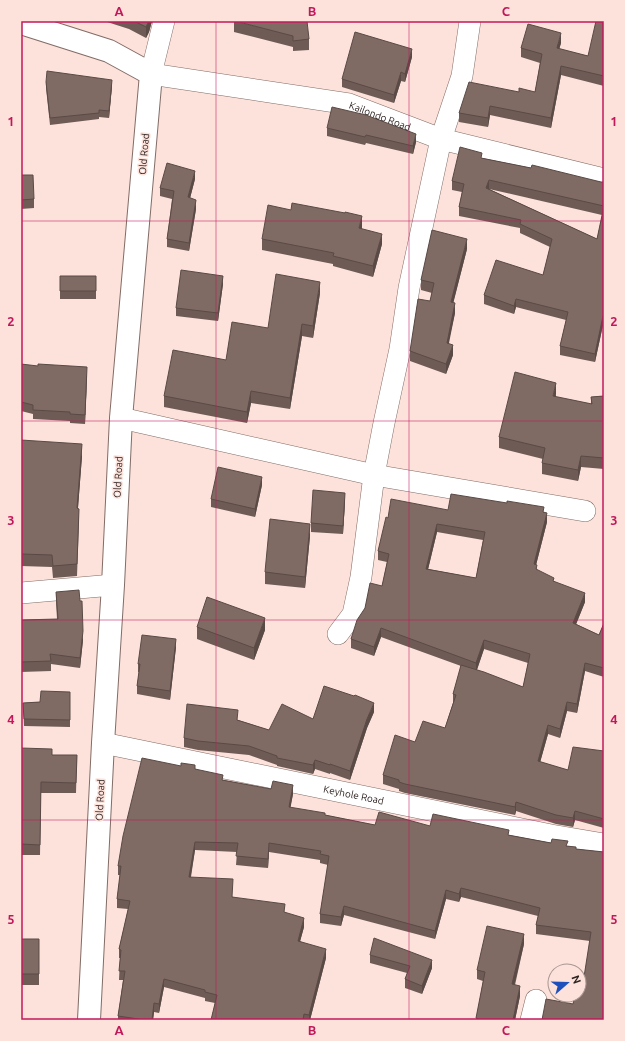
<svg xmlns="http://www.w3.org/2000/svg" width="625" height="1041" viewBox="0 0 625 1041" font-family="Ubuntu,sans-serif">
<style>
.lines{fill:none;stroke-linecap:round;stroke-linejoin:round}
.street-casing{stroke:#826c66;stroke-width:22}
.secondary-casing{stroke:#826c66;stroke-width:24}
.street{stroke:#fff;stroke-width:21}
.secondary{stroke:#fff;stroke-width:22}
.wall{fill:#6e5b56;fill-rule:evenodd}
.shaded-wall{fill:#5a4a46}
.building{fill:#806a64;stroke:#5a4a46;fill-rule:evenodd}
.grid{fill:none;stroke:#c2185b;stroke-width:1;stroke-opacity:0.55}
.labels{text-anchor:middle;dominant-baseline:central;stroke-width:3;stroke-linejoin:round;paint-order:stroke}
.street-label{font-size:10px;fill:#2d2321;stroke:#fce2db}
.neatline{fill:none;stroke:#c2185b;stroke-width:1.5}
.grid-label{font-size:13px;text-anchor:middle;font-weight:bold;fill:#c2185b}
</style>
<rect width="100%" height="100%" fill="#fce2db"/>
<g class="lines">
<defs>
<g id="street">
<path id="s1" d="M 164,21 L 151,74 L 349,104 L 441,139 L 604,179"/>
<path d="M 121,418 L 374,475 L 585,511"/>
<path d="M 21,593 L 113,585"/>
<path d="M 338,634 L 353,614 L 361,577 L 374,475 L 384,423 L 400,349 L 409,288 L 441,139 L 462,76 L 470,21"/>
<path id="s2" d="M 103,743 L 551,835 L 604,844"/>
<path d="M 531,1020 L 536,1000"/>
</g>
<path id="secondary" d="M 21,23 L 109,51 L 151,74 L 121,418 L 113,585 L 103,743 L 89,1020"/>
</defs>
<use href="#street" class="street-casing"/>
<use href="#secondary" class="secondary-casing"/>
<use href="#street" class="street"/>
<use href="#secondary" class="secondary"/>
</g>
<path class="wall" d="M 104,21 L 152,21 L 149,32 L 146,38 L 129,29 Z
M 234,21 L 309,39 L 309,50 L 293,51 L 293,47 L 234,32 Z
M 604,21 L 604,86 L 561,75 L 551,128 L 490,115 L 488,127 L 459,122 L 459,113 L 519,92 L 535,92 L 540,63 L 521,57 L 521,48 L 561,43 L 559,49 L 588,56 Z
M 412,57 L 405,82 L 401,81 L 394,103 L 342,87 L 342,79 Z
M 46,82 L 112,86 L 109,118 L 99,117 L 99,119 L 50,125 L 46,88 Z
M 327,128 L 416,142 L 413,154 L 366,143 L 365,145 L 327,136 Z
M 482,158 L 601,182 L 604,182 L 604,325 L 603,325 L 595,362 L 560,355 L 560,346 L 566,320 L 516,307 L 514,314 L 484,304 L 484,295 L 543,275 L 550,247 L 520,233 L 520,228 L 459,216 L 459,207 L 462,192 L 452,190 L 452,181 ZM 489,189 L 602,215 L 597,239 Z
M 21,175 L 34,199 L 34,208 L 21,209 Z
M 195,179 L 190,198 L 196,209 L 189,251 L 167,247 L 167,239 L 172,199 L 160,196 L 160,188 Z
M 362,227 L 362,229 L 382,244 L 373,277 L 333,266 L 333,264 L 262,250 L 262,239 Z
M 467,249 L 453,303 L 455,313 L 448,344 L 453,355 L 446,374 L 410,361 L 410,351 L 430,301 L 432,293 L 421,290 L 421,280 Z
M 60,276 L 96,276 L 96,299 L 60,299 Z
M 223,284 L 218,321 L 176,316 L 176,308 Z
M 320,293 L 313,338 L 302,336 L 290,409 L 251,403 L 247,423 L 164,407 L 164,396 L 226,360 L 268,328 Z
M 21,364 L 87,376 L 85,424 L 70,423 L 70,421 L 33,419 L 33,414 L 21,411 Z
M 556,394 L 556,397 L 591,404 L 591,397 L 604,396 L 604,469 L 581,467 L 578,481 L 542,474 L 542,463 L 543,459 L 499,448 L 499,437 Z
M 21,440 L 82,456 L 78,508 L 79,520 L 77,576 L 53,578 L 52,567 L 21,566 Z
M 262,485 L 255,517 L 211,507 L 211,499 Z
M 345,501 L 343,534 L 311,532 L 311,523 Z
M 448,510 L 544,512 L 547,522 L 536,565 L 537,570 L 585,602 L 576,624 L 599,635 L 604,623 L 604,677 L 585,671 L 577,713 L 567,711 L 560,738 L 548,734 L 540,762 L 568,770 L 604,751 L 604,828 L 575,820 L 573,827 L 556,824 L 516,811 L 515,815 L 405,793 L 399,791 L 399,789 L 383,784 L 383,775 L 415,742 L 445,728 L 453,703 L 453,694 L 461,666 L 381,637 L 374,656 L 351,648 L 351,639 L 382,586 L 387,562 L 378,560 L 378,551 L 388,518 ZM 437,532 L 483,540 L 476,578 L 428,569 ZM 484,649 L 528,663 L 523,687 L 477,670 Z
M 310,536 L 305,588 L 265,584 L 265,572 Z
M 56,592 L 83,640 L 80,668 L 51,664 L 51,671 L 21,672 L 21,620 L 57,619 L 56,602 Z
M 197,627 L 265,630 L 254,660 L 197,639 Z
M 176,647 L 170,700 L 137,694 L 137,686 L 139,672 L 138,672 L 138,664 Z
M 70,692 L 70,727 L 24,726 L 23,703 L 40,702 Z
M 374,712 L 367,728 L 350,780 L 330,773 L 330,774 L 315,769 L 313,774 L 277,766 L 277,765 L 249,755 L 198,750 L 184,747 L 184,738 L 238,720 L 269,730 L 313,719 Z
M 21,748 L 52,755 L 77,755 L 76,793 L 41,793 L 40,855 L 21,855 Z
M 195,769 L 223,780 L 293,794 L 290,808 L 375,825 L 430,826 L 509,835 L 568,846 L 576,849 L 604,852 L 604,1020 L 573,1004 L 584,977 L 590,941 L 536,934 L 536,925 L 538,916 L 461,897 L 459,902 L 446,899 L 435,939 L 344,915 L 341,926 L 320,923 L 320,914 L 328,865 L 320,863 L 320,860 L 269,852 L 268,868 L 236,865 L 237,852 L 195,850 L 191,877 L 233,897 L 285,913 L 304,927 L 300,941 L 326,958 L 310,1020 L 211,1020 L 215,1003 L 205,1001 L 205,998 L 164,987 L 159,1013 L 154,1012 L 153,1020 L 118,1020 L 118,1016 L 123,980 L 119,980 L 120,958 L 119,958 L 119,949 L 128,909 L 117,908 L 117,899 L 120,875 L 118,875 L 118,866 Z
M 21,939 L 39,939 L 39,985 L 21,985 Z
M 524,944 L 515,985 L 520,996 L 515,1020 L 476,1020 L 483,981 L 477,979 L 477,970 Z
M 370,955 L 432,968 L 422,994 L 405,988 L 405,979 L 407,973 L 370,963 Z"/>
<path class="shaded-wall" d="M 149,21 L 152,21 L 149,32 L 146,38 L 146,27 Z
M 561,33 L 561,43 L 557,57 L 557,48 Z
M 412,49 L 412,57 L 405,82 L 405,74 Z
M 561,66 L 561,75 L 551,128 L 551,118 Z
M 401,72 L 401,81 L 394,103 L 394,95 Z
M 112,80 L 112,86 L 109,118 L 109,111 Z
M 490,106 L 490,115 L 488,127 L 488,118 Z
M 416,134 L 416,142 L 413,154 L 413,146 Z
M 195,171 L 195,179 L 188,206 L 188,197 Z
M 489,180 L 489,189 L 486,197 L 486,188 Z
M 196,200 L 196,209 L 189,251 L 189,243 Z
M 362,216 L 362,227 L 359,238 L 359,228 Z
M 382,234 L 382,244 L 373,277 L 373,266 Z
M 467,239 L 467,249 L 451,312 L 451,302 Z
M 223,276 L 223,284 L 218,321 L 218,313 Z
M 320,282 L 320,293 L 313,338 L 313,326 Z
M 516,299 L 516,307 L 514,314 L 514,306 Z
M 455,303 L 455,313 L 447,353 L 447,343 Z
M 603,316 L 603,325 L 595,362 L 595,354 Z
M 302,324 L 302,336 L 290,409 L 290,398 Z
M 453,345 L 453,355 L 446,374 L 446,364 Z
M 87,367 L 87,376 L 85,424 L 85,415 Z
M 556,383 L 556,394 L 553,407 L 553,396 Z
M 251,391 L 251,403 L 247,423 L 247,412 Z
M 82,444 L 82,456 L 77,520 L 77,508 Z
M 581,456 L 581,467 L 578,481 L 578,470 Z
M 262,477 L 262,485 L 255,517 L 255,509 Z
M 345,493 L 345,501 L 343,534 L 343,526 Z
M 547,513 L 547,522 L 534,573 L 534,564 Z
M 310,524 L 310,536 L 305,588 L 305,577 Z
M 437,524 L 437,532 L 426,578 L 426,569 Z
M 585,593 L 585,602 L 573,632 L 573,623 Z
M 265,618 L 265,630 L 254,660 L 254,648 Z
M 381,628 L 381,637 L 374,656 L 374,647 Z
M 83,631 L 83,640 L 80,668 L 80,658 Z
M 176,639 L 176,647 L 170,700 L 170,691 Z
M 484,640 L 484,649 L 476,672 L 476,663 Z
M 585,663 L 585,671 L 577,713 L 577,704 Z
M 567,702 L 567,711 L 560,738 L 560,729 Z
M 374,703 L 374,712 L 367,728 L 350,780 L 350,771 L 367,719 Z
M 548,725 L 548,734 L 538,770 L 538,761 Z
M 315,760 L 315,769 L 313,774 L 313,765 Z
M 293,785 L 293,794 L 289,816 L 289,807 Z
M 516,802 L 516,811 L 515,815 L 515,807 Z
M 575,811 L 575,820 L 573,827 L 573,818 Z
M 195,842 L 195,850 L 189,886 L 189,877 Z
M 269,843 L 269,852 L 268,868 L 268,859 Z
M 461,888 L 461,897 L 459,902 L 459,894 Z
M 446,890 L 446,899 L 435,939 L 435,931 Z
M 344,906 L 344,915 L 341,926 L 341,917 Z
M 304,918 L 304,927 L 298,949 L 298,941 Z
M 524,934 L 524,944 L 512,994 L 512,984 Z
M 326,949 L 326,958 L 310,1020 L 309,1020 L 309,1015 Z
M 432,960 L 432,968 L 422,994 L 422,986 Z
M 164,979 L 164,987 L 159,1013 L 159,1004 Z
M 520,986 L 520,996 L 515,1020 L 513,1020 Z
M 154,1003 L 154,1012 L 153,1020 L 152,1020 Z"/>
<path class="building" d="M 134,21 L 149,21 L 146,27 Z
M 235,21 L 307,21 L 309,39 L 293,41 L 293,36 Z
M 596,21 L 604,21 L 604,76 L 561,66 L 551,118 L 490,106 L 488,118 L 459,113 L 469,82 L 519,92 L 519,88 L 535,92 L 542,54 L 521,48 L 528,24 L 561,33 L 557,48 L 588,56 Z
M 355,32 L 412,49 L 405,74 L 401,72 L 394,95 L 342,79 Z
M 47,71 L 112,80 L 109,111 L 99,110 L 99,113 L 50,118 L 46,82 Z
M 332,107 L 366,115 L 416,134 L 413,146 L 366,135 L 365,137 L 327,128 Z
M 460,147 L 482,153 L 481,158 L 531,168 L 532,165 L 601,182 L 604,182 L 604,317 L 603,316 L 595,354 L 560,346 L 568,312 L 516,299 L 514,306 L 484,295 L 496,260 L 543,275 L 552,239 L 520,224 L 521,220 L 459,207 L 464,184 L 452,181 ZM 489,180 L 604,206 L 597,239 L 486,188 Z
M 167,163 L 195,171 L 188,197 L 196,200 L 189,243 L 167,239 L 174,191 L 160,188 Z
M 21,175 L 33,175 L 34,199 L 21,200 Z
M 292,203 L 345,213 L 345,212 L 362,216 L 359,228 L 382,234 L 373,266 L 333,256 L 334,253 L 262,239 L 268,205 L 291,210 Z
M 432,230 L 467,239 L 451,302 L 455,303 L 447,343 L 453,345 L 446,364 L 410,351 L 418,299 L 430,301 L 434,283 L 421,280 Z
M 181,270 L 223,276 L 218,313 L 176,308 Z
M 276,274 L 320,282 L 313,326 L 302,324 L 290,398 L 251,391 L 247,412 L 164,396 L 173,350 L 226,360 L 232,322 L 268,328 Z
M 60,276 L 96,276 L 96,291 L 60,291 Z
M 21,364 L 38,366 L 38,364 L 87,367 L 85,415 L 70,414 L 70,412 L 33,410 L 33,405 L 21,402 Z
M 515,372 L 556,383 L 553,396 L 592,404 L 591,397 L 604,396 L 604,458 L 581,456 L 578,470 L 542,463 L 545,448 L 499,437 Z
M 21,440 L 82,444 L 77,508 L 79,509 L 77,564 L 53,566 L 52,555 L 21,554 Z
M 218,467 L 262,477 L 255,509 L 211,499 Z
M 313,490 L 345,493 L 343,526 L 311,523 Z
M 451,494 L 507,503 L 507,501 L 544,507 L 543,512 L 547,513 L 534,564 L 537,565 L 536,569 L 554,578 L 553,581 L 585,593 L 573,623 L 599,635 L 604,623 L 604,668 L 585,663 L 577,704 L 567,702 L 560,729 L 548,725 L 538,761 L 568,770 L 573,747 L 604,751 L 604,819 L 575,811 L 573,818 L 556,815 L 516,802 L 515,807 L 405,784 L 399,782 L 399,780 L 383,775 L 395,735 L 415,742 L 423,721 L 445,728 L 456,695 L 453,694 L 461,665 L 484,672 L 523,687 L 530,654 L 484,640 L 476,663 L 381,628 L 374,647 L 351,639 L 357,620 L 365,608 L 370,583 L 382,586 L 389,554 L 378,551 L 386,517 L 388,518 L 391,499 L 448,510 ZM 437,524 L 485,532 L 476,578 L 426,569 Z
M 270,519 L 310,524 L 305,577 L 265,572 Z
M 79,590 L 80,601 L 82,601 L 83,631 L 80,658 L 50,654 L 51,661 L 21,662 L 21,620 L 58,619 L 56,592 Z
M 207,597 L 265,618 L 254,648 L 197,627 Z
M 142,635 L 176,639 L 170,691 L 137,686 L 140,664 L 138,664 Z
M 324,686 L 354,696 L 355,695 L 374,703 L 367,719 L 350,771 L 330,764 L 330,765 L 315,760 L 313,765 L 277,758 L 277,756 L 249,746 L 198,741 L 184,738 L 187,704 L 238,710 L 237,720 L 269,730 L 282,704 L 313,719 Z
M 41,691 L 70,692 L 70,720 L 24,719 L 23,703 L 40,702 Z
M 21,748 L 52,749 L 52,755 L 77,755 L 76,783 L 41,782 L 40,845 L 21,844 Z
M 142,758 L 181,766 L 181,763 L 195,765 L 195,769 L 223,775 L 222,780 L 271,789 L 273,781 L 293,785 L 289,807 L 325,813 L 325,815 L 375,825 L 379,812 L 430,826 L 433,814 L 509,830 L 508,835 L 551,843 L 552,839 L 568,841 L 566,846 L 576,847 L 576,849 L 604,852 L 604,1020 L 542,1020 L 546,999 L 573,1004 L 575,995 L 579,995 L 579,979 L 580,976 L 584,977 L 591,932 L 536,925 L 540,908 L 461,888 L 459,894 L 446,890 L 435,931 L 344,906 L 341,917 L 320,914 L 329,856 L 320,854 L 321,851 L 269,843 L 268,859 L 236,856 L 238,843 L 195,842 L 189,877 L 233,879 L 232,897 L 285,904 L 284,912 L 304,918 L 298,941 L 326,949 L 309,1015 L 304,1014 L 303,1020 L 211,1020 L 217,995 L 205,992 L 205,990 L 164,979 L 159,1004 L 154,1003 L 152,1020 L 145,1020 L 118,1016 L 125,971 L 119,971 L 121,950 L 119,949 L 130,901 L 117,899 L 121,866 L 118,866 L 123,836 Z
M 487,926 L 524,934 L 512,984 L 520,986 L 513,1020 L 479,1020 L 479,1019 L 476,1018 L 485,972 L 477,970 Z
M 374,938 L 432,960 L 422,986 L 405,979 L 410,966 L 370,955 Z
M 21,939 L 39,939 L 39,974 L 21,974 Z"/>
<path class="grid" d="M 216,21 L 216,1020M 409,21 L 409,1020M 21,221 L 604,221M 21,421 L 604,421M 21,620 L 604,620M 21,820 L 604,820"/>
<g class="labels">
<g class="street-label">
<text stroke="none"><textPath href="#s1" startOffset="288">Kailondo Road</textPath></text>
<text transform="translate(144 154) rotate(-85)">Old Road</text>
<text transform="translate(118 477) rotate(-87)">Old Road</text>
<text stroke="none"><textPath href="#s2" startOffset="256">Keyhole Road</textPath></text>
<text transform="translate(100 800) rotate(-87)">Old Road</text>
</g>
</g>
<rect width="625" height="1041" fill="none" stroke="#fce2db" stroke-width="44"/>
<g transform="translate(567 983) rotate(70)"><circle r="19" fill="#fce2db" stroke="#a99691"/>
<path d="M0-3L7 15L0 10L-7 15Z" fill="#1d50bd"/>
<text y="-6" font-size="11" font-weight="bold" text-anchor="middle" fill="#2d2321">N</text>
</g>
<rect x="22" y="22" width="581" height="997" class="neatline"/>
<g class="grid-label">
<text x="119" y="16">A</text>
<text x="312" y="16">B</text>
<text x="506" y="16">C</text>
<text x="11" y="126">1</text>
<text x="614" y="126">1</text>
<text x="11" y="326">2</text>
<text x="614" y="326">2</text>
<text x="11" y="525">3</text>
<text x="614" y="525">3</text>
<text x="11" y="724">4</text>
<text x="614" y="724">4</text>
<text x="11" y="924">5</text>
<text x="614" y="924">5</text>
<text x="119" y="1035">A</text>
<text x="312" y="1035">B</text>
<text x="506" y="1035">C</text>
</g>
</svg>
